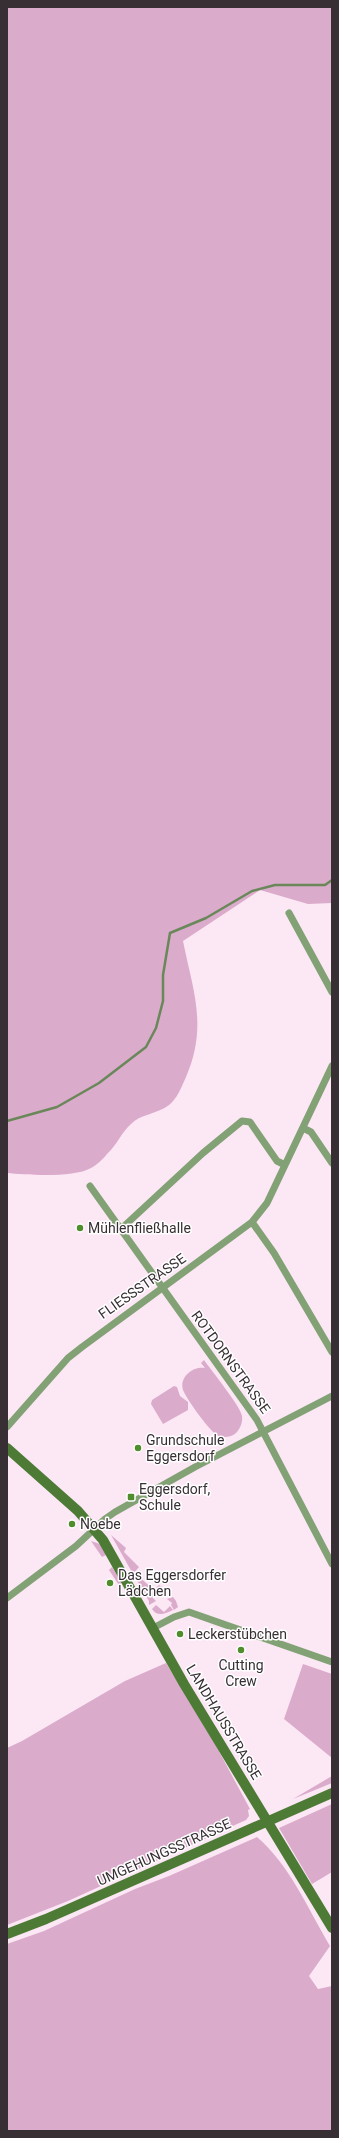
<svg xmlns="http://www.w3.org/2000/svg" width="339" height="2138" viewBox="0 0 339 2138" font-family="Roboto,sans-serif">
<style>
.green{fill:#dbabcb}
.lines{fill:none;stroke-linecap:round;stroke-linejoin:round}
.stream{stroke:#6a875a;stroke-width:2.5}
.street{stroke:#82a174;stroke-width:7}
.secondary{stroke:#4d7b36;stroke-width:10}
.poi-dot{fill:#4f8d2d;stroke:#fff;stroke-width:1.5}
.labels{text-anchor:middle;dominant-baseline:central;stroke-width:3;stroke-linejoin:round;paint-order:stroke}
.poi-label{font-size:14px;fill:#372f34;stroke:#fff;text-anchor:start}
.street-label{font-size:14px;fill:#372f34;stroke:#fff}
</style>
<rect width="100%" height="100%" fill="#fce7f5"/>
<path class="green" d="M 7,7 L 332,7 L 332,903 L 308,904 L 260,890 L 183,941 C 193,991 208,1026 186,1077 C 182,1086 177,1099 169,1105 C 158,1114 140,1114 131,1124 C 121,1133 117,1145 107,1154 C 103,1159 97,1165 91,1168 C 74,1178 27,1175 7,1173 Z
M 204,1360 C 211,1370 241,1407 242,1416 C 243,1422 240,1429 236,1433 C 232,1437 224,1438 219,1436 C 211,1434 186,1398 183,1390 C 179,1377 193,1366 205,1368 L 201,1363 Z
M 174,1386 L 177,1387 L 180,1396 L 188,1402 L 188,1410 L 163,1424 L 151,1404 L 152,1400 Z
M 111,1535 L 126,1548 L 124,1552 L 139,1567 L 133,1574 Z
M 91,1541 L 100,1544 L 108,1554 L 102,1557 Z
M 112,1567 L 122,1583 L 119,1585 L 109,1570 Z
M 137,1575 L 154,1590 L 159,1585 L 164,1589 L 162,1595 L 157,1591 L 152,1597 L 156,1601 L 149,1605 L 149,1601 L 135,1577 Z
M 173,1597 L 176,1601 L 178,1607 L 174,1610 L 171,1605 L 172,1603 L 167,1599 Z
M 156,1605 L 164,1612 L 170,1606 L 173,1610 C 165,1614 157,1617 152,1609 Z
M 166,1663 L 215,1744 L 250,1809 L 248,1810 L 249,1816 L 246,1820 L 68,1901 L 7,1925 L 7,1748 L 22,1741 L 125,1681 Z
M 303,1664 L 332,1674 L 332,1758 L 284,1719 Z
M 332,1776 L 332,1783 L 293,1799 Z
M 332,1804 L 332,1872 L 312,1884 L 279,1828 Z
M 257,1837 C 289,1864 308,1909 330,1946 L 309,1976 L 318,1989 L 332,1986 L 332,2131 L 7,2131 L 7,1944 L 44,1931 L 135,1889 L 169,1876 Z"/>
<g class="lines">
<path class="stream" d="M 7,1121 L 57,1107 L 99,1083 L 146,1047 L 156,1028 L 163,1001 L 163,975 L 170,933 L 206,918 L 252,891 L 275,885 L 325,885 L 332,880"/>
<path class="street" d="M 289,913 L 332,992
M 303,1128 L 311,1132 L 332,1163
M 90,1186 L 257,1420 L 332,1564
M 252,1222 L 274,1253 L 332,1352
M 121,1229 L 203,1153 L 242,1121 L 250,1122 L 277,1161 L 285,1165
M 7,1427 L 68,1358 L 82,1347 L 252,1222 L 267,1203 L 332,1066
M 7,1598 L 76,1546 L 105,1519 L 115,1512 L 195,1467 L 332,1396
M 153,1628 L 174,1617 L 189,1612 L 332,1662"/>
<path class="secondary" d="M 7,1448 L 78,1511 L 103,1540 L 184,1684 L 332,1928
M 7,1934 L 46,1919 L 332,1793"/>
</g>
<g class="poi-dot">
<circle cx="80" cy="1228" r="4"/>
<circle cx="138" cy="1448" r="4"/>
<rect x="127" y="1493" width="8" height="8" rx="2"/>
<circle cx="72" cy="1524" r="4"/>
<circle cx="110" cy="1583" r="4"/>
<circle cx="180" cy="1634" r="4"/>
<circle cx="241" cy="1650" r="4"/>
</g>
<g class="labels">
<g class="poi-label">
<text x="88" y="1228">Mühlenfließhalle</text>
<text x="146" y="1440">Grundschule<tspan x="146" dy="16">Eggersdorf</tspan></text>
<text x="139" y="1489">Eggersdorf,<tspan x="139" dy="16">Schule</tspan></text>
<text x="80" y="1524">Noebe</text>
<text x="118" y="1575">Das Eggersdorfer<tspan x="118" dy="16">Lädchen</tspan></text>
<text x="188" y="1634">Leckerstübchen</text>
<text x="241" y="1665" text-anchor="middle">Cutting<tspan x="241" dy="16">Crew</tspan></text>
</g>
<g class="street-label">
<text transform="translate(142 1286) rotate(-35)">FLIESSSTRASSE</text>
<text transform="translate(231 1362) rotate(54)">ROTDORNSTRASSE</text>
<text transform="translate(224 1722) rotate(59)">LANDHAUSSTRASSE</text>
<text transform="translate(164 1852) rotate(-24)">UMGEHUNGSSTRASSE</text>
</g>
</g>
<rect width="339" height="2138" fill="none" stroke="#372f34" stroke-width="16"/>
</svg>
